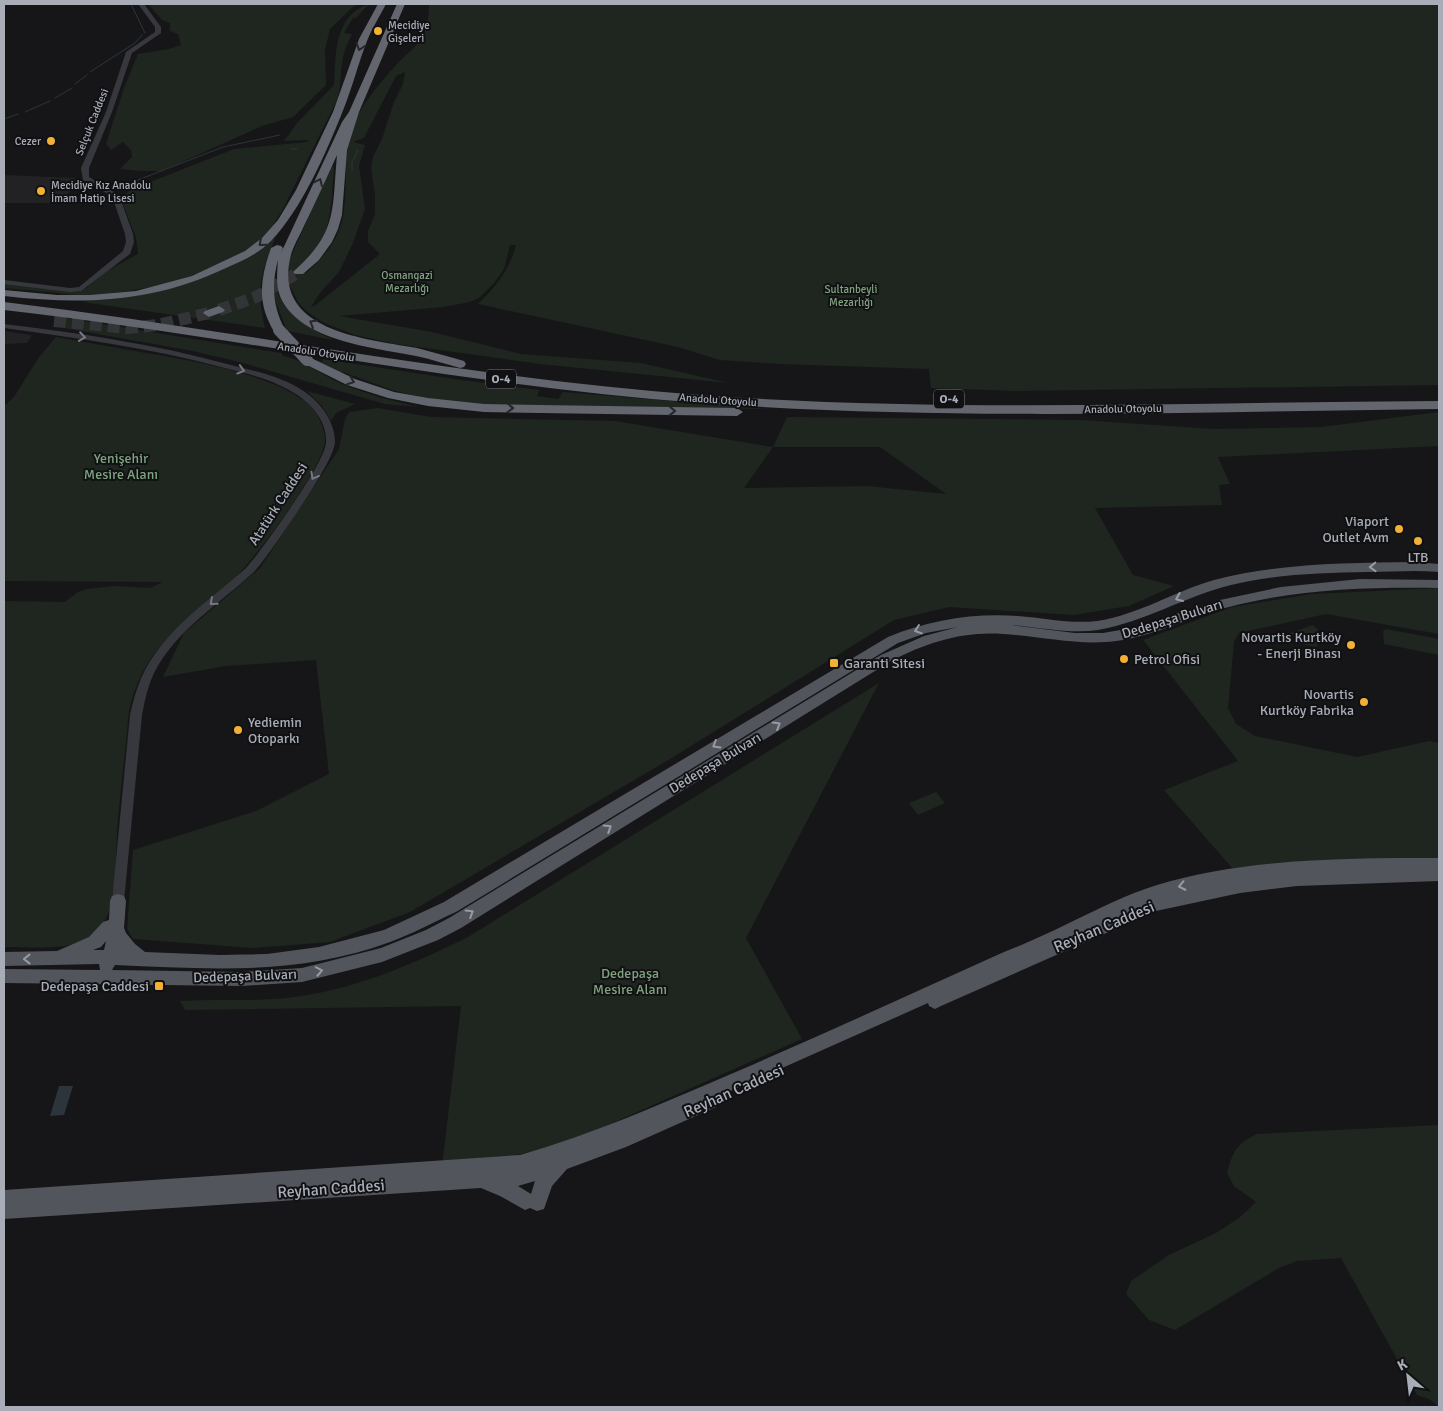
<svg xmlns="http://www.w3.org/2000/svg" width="1443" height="1411" viewBox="0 0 1443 1411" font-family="Signika,sans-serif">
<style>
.built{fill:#222225}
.green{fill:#1e261f;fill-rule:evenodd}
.water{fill:#2c353c}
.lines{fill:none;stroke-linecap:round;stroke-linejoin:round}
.stream{stroke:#2c353c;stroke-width:1}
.motorway-tunnel{stroke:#333438;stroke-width:12;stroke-dasharray:12 6;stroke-linecap:butt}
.tertiary{fill:#37383d;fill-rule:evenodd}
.primary{fill:#53555c;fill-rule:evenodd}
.motorway{fill:#63666e;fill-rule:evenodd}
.motorway-bridge{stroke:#63666e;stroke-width:12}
.oneway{stroke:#26262a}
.oneway2{stroke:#757881}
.oneway3{stroke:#979ba6}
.poi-dot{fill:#f2b134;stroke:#111113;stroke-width:2}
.labels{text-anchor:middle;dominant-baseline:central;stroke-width:4;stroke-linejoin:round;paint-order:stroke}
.far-poi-label{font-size:11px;fill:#a8adb8;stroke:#111113;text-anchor:start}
.far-street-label{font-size:11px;fill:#a8adb8;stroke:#111113}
.far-park-label{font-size:11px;fill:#7fa381;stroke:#111113}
.shield{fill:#111113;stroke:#7b7e86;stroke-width:1}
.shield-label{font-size:12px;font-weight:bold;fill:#a8adb8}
.park-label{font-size:14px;fill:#7fa381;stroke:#111113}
.street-label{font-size:14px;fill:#a8adb8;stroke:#111113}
.poi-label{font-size:14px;fill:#a8adb8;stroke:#111113;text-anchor:end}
.near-street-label{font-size:16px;fill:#a8adb8;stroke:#111113}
</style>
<rect width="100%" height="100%" fill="#161618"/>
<path class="built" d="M 4,175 L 75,178 L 76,184 L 60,203 L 4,203 Z
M 4,331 L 32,335 L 27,343 L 4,344 Z"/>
<path class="green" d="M 148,4 L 356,4 L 330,29 L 325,50 L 326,85 L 293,117 L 262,126 L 162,171 L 141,171 L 120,169 L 132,157 L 131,150 L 123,142 L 111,150 L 106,144 L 124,88 L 138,54 L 169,49 L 181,45 L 178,34 L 170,31 L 170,23 L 162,20 Z
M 369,4 L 356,18 L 353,18 L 344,33 L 352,34 C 347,44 343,53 342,65 C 340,77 341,88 337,100 L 282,211 C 276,221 269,233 259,241 C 218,273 164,287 113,293 C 101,294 87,297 75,295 C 53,292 27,290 4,288 L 4,283 L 78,291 L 86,288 L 103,273 L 138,254 L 136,238 L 121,199 L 130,190 L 234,149 L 307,142 L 309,140 L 284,141 L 298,122 L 334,85 C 336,55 333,16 369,4 Z
M 429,4 L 1439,4 L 1439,385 L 1015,391 L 931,388 L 929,369 L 779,364 L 720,360 L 678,347 L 478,304 C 496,287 510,269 516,245 L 510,245 L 504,269 L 494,283 L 480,297 L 470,302 L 444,307 L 339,316 L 432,332 L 521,354 L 641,363 L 729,383 L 540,364 L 396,344 L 355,335 L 324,323 L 306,311 L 298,302 L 289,284 L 288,274 L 289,261 L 332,165 L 334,169 C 331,199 333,231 312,254 C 306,260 300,264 295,270 L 306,273 C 344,239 345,221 346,172 C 346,158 346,143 351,130 C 358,109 381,81 396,65 C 404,56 417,47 422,37 C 428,26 429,16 429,4 ZM 405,72 L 403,84 L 394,102 L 382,139 L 373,157 L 371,168 L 375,195 L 375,214 L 368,231 L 368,242 L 380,254 L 313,307 L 312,305 L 320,293 L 339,272 L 353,243 L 365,209 L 359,166 L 365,145 L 353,142 L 364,138 L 396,76 Z
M 272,239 L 275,239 C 260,275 256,289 265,328 L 82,302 L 141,295 L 186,284 L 235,264 Z
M 274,279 C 279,312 305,326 333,340 L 287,331 L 274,297 Z
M 65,318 L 281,353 L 283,356 C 305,360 319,374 340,383 C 366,394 392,401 419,407 L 385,404 L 243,363 L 193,351 L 58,327 Z
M 56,337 C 79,341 101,345 123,349 C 174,358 270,371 308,404 C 317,412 324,426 325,438 C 328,464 252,562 231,582 C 187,623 148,641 131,703 C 127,716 128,729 126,742 C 123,772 119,803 117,833 C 116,858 116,886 109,911 C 105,924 95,937 81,942 C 61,950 26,947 4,947 L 4,601 L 65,602 L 78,592 L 87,589 L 115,586 L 150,588 L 163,582 L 4,581 L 4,406 L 14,397 L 39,357 Z
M 323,359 L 454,379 L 539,390 L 537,396 L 558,399 L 563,392 L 768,409 L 506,405 L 461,403 L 424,398 L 392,390 L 343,372 L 340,373 L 316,360 L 322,362 Z
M 307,391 L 355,404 L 336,413 L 331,421 L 322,406 Z
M 378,408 L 431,417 L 615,421 L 773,447 L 787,417 L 1080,420 L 1214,429 L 1321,427 L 1439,412 L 1439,446 L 1218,457 L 1230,484 L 1219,485 L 1222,505 L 1095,508 L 1133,575 L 1174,586 L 1129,606 L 1073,615 L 949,607 L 894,620 L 670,759 L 410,912 L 330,942 L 253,948 L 133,939 L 127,929 L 133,850 L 256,811 L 329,774 L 316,660 L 226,666 L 163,677 L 184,633 L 260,568 L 339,449 L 345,419 L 349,412 ZM 773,447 L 880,447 L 946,494 L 867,486 L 744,488 Z
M 1439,588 L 1439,634 L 1326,614 L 1239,633 L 1234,642 L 1228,708 L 1236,724 L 1255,736 L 1357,757 L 1429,741 L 1439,743 L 1439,858 L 1316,862 L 1233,869 L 1164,790 L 1238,761 L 1143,640 L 1232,607 L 1311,594 Z
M 1313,625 L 1318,630 L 1317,647 L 1296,643 L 1296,635 L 1287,634 Z
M 1386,629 L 1439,639 L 1439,655 L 1384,644 L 1383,631 Z
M 879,683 L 746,938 L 802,1039 L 599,1129 L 552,1146 L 509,1157 L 442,1166 L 461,1006 L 185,1010 L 180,1001 C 218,999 258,1002 295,997 C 356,989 413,964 468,937 Z
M 936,792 L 945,803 L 918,815 L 909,803 Z
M 1439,1125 L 1439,1407 L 1429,1399 L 1417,1395 L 1341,1258 L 1297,1261 L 1279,1268 L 1175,1330 L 1149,1320 L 1126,1294 L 1131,1281 L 1169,1255 L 1216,1233 L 1239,1218 L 1256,1202 L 1234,1186 L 1227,1173 C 1233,1151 1236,1144 1257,1134 Z"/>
<path class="water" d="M 59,1086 L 73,1086 L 64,1115 L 50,1116 Z"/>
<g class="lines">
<path class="stream" d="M 131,4 L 145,33
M 90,72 L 135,43 L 142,35
M 75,84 L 87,75
M 55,98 L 72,88
M 25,112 L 50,101
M 4,119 L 18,114
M 291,149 L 297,149
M 352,170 L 352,162 L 358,151 L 356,150
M 125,185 L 223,147 L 280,135"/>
<path class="motorway-tunnel" d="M 219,310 L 256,297 L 299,272
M 54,321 L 128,328 L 158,325 L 209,313"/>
<path class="tertiary" d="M 138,4 L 144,4 L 161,27 L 161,33 L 132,53 L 112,112 L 89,168 L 89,177 L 119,195 L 133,234 L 134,242 L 130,254 L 81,291 L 70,292 L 4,284 L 4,280 L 70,288 L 79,287 L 123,251 L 126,242 L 125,234 L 112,196 L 83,180 L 81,168 L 106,112 L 126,52 L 155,32 L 155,27 Z
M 4,324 C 79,333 154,344 227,364 C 254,371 282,376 305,392 C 321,403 335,422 335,442 C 335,461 277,542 263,561 L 254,572 C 220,603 177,630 155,671 C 148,685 145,700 142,715 L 124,901 L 123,905 L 118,906 L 113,905 L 112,901 L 130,715 C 132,706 134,697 137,689 C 155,635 206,604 246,568 L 256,556 C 271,536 324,464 326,443 C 328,420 308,400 289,390 C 268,378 244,373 221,367 C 150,348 77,338 4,328 Z"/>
<path class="primary" d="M 1413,562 L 1439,564 L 1439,572 C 1415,570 1391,572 1367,572 C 1322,573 1275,574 1231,585 C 1186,596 1144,622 1098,630 C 1069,634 1040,627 1011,625 L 1075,633 L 1103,633 L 1132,628 L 1220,600 L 1281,587 L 1360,579 L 1439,580 L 1439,588 C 1368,587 1298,589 1229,607 C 1191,616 1155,636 1116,641 C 1078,646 1041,636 1003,634 C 962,631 926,643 891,661 L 461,928 L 438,940 L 382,962 L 302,982 L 242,986 L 4,983 L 4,969 L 100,970 L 99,964 L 4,966 L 4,952 L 57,951 L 89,937 L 103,922 L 109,920 L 110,901 L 112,896 L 118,894 L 124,896 L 126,901 L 124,928 L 126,933 L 135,944 L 145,952 L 220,955 L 267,954 L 319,947 L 384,930 L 444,902 L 888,637 C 930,620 972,613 1018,616 C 1044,618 1070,624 1097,621 C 1138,615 1175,591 1214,580 C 1279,563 1347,563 1413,562 ZM 958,627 L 924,636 L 881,655 L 449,918 L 426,930 L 381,948 L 302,968 L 242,972 L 112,970 L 115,965 C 211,969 297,976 390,942 C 412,934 434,922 456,912 L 898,643 L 926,633 ZM 106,941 L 104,950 L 93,950 L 101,947 Z
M 1439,858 L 1439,881 L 1297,886 L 1240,893 L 1156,911 L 941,1006 L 935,1009 L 929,1006 L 928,1003 L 717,1097 L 719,1101 L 716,1107 L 626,1147 L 567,1169 L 552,1186 L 544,1209 L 537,1211 L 530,1208 L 525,1210 L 500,1196 L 481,1188 L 4,1219 L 4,1190 L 520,1155 C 593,1134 661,1104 731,1074 C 819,1036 907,996 995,956 C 1019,946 1043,936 1067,924 C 1096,910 1125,895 1157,885 C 1247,858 1346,858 1439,858 ZM 535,1181 L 531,1194 L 518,1186 Z"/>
<path class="motorway" d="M 378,4 L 386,4 C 380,16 372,28 367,41 C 358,64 352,89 342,113 C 326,153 301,210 271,241 C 258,254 242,261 226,268 C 152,303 84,305 4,296 L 4,290 L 57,295 L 90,295 L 136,291 L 192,276 L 245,251 L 262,238 L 278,220 L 296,190 L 333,112 L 359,39 Z
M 397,4 L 405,4 L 359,112 L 347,150 L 342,215 L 338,229 L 332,242 L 319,260 L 303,274 L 295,274 L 293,272 L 295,270 C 338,232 332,208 337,155 C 326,179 315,204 303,228 C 299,237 292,248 290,259 C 274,332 368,339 417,348 C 433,352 449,357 464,361 L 466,364 L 464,367 L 460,368 C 445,364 431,359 416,356 C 376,348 308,342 284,304 C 275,290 277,276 278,260 C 271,286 273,306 285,330 L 283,333 L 279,334 C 273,332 272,328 269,322 C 257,297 262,273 271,248 L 277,245 L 281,246 L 283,248 L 281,253 L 342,122 L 349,112 Z
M 4,302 C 237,330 466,378 700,395 C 946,413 1193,402 1439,401 L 1439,409 C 1193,412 946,421 700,403 C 466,386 237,337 4,310 Z
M 219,306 L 225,310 L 223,312 L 209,317 L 203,313 L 205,311 Z
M 307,356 L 355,379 L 394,392 L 428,398 L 484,404 L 737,408 L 743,412 L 737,416 L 484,412 L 428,406 L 388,398 L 347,385 L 303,363 L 301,360 Z"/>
<path class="motorway-bridge" d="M 279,330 L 307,360"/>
</g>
<defs><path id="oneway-chevron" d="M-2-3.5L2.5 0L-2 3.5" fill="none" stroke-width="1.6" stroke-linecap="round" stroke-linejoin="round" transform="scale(1.25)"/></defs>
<g class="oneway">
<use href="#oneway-chevron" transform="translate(360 47) rotate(108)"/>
<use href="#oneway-chevron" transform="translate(319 182) rotate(-65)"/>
<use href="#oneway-chevron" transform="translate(262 243) rotate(139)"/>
<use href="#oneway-chevron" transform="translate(313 323) rotate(-150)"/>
<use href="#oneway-chevron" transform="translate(351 381) rotate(21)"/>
<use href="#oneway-chevron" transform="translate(510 408) rotate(2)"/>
<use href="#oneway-chevron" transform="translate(672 411) rotate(1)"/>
</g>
<g class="oneway2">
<use href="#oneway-chevron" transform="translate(82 337) rotate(8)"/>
<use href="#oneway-chevron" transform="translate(241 370) rotate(16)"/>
<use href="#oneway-chevron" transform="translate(314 476) rotate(119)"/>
<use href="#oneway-chevron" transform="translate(213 602) rotate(139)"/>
</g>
<g class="oneway3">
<use href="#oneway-chevron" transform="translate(1373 567) rotate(178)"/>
<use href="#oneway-chevron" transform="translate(1179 598) rotate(157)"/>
<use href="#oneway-chevron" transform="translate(918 630) rotate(161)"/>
<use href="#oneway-chevron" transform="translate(777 725) rotate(-31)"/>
<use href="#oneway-chevron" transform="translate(716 745) rotate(149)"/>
<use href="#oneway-chevron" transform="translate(608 828) rotate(-32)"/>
<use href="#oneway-chevron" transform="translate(1182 886) rotate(168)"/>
<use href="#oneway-chevron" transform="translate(470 913) rotate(-32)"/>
<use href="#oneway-chevron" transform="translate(27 959) rotate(180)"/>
<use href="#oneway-chevron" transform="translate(319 971) rotate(-11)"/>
</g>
<g class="poi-dot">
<circle cx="378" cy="31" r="5"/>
<circle cx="51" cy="141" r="5"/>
<circle cx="41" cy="191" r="5"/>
<circle cx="1399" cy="529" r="5"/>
<circle cx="1418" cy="541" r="5"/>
<circle cx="1351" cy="645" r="5"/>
<circle cx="1124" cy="659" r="5"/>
<rect x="829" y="658" width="10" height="10" rx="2.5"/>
<circle cx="1364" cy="702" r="5"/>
<circle cx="238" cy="730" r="5"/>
<rect x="154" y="981" width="10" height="10" rx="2.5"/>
</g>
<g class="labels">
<g class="far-poi-label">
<text x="388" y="25">Mecidiye<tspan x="388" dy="13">Gişeleri</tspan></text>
<text x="41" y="141" text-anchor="end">Cezer</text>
<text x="51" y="185">Mecidiye Kız Anadolu<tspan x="51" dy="13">İmam Hatip Lisesi</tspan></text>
</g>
<g class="far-street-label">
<text transform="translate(92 122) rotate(-68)">Selçuk Caddesi</text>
<text transform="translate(316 352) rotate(9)">Anadolu Otoyolu</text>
<text transform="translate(718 400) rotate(4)">Anadolu Otoyolu</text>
<text transform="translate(1123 409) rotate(-1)">Anadolu Otoyolu</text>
</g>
<g class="far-park-label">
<text x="407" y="275">Osmangazi<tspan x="407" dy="13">Mezarlığı</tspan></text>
<text x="851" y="289">Sultanbeyli<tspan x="851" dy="13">Mezarlığı</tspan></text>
</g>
<g class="shield">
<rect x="486" y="369.5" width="30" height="19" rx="4"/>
<rect x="934" y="389.5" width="30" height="19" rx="4"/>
</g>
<g class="shield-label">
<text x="501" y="379">O-4</text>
<text x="949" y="399">O-4</text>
</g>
<g class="park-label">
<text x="121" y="458">Yenişehir<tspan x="121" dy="16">Mesire Alanı</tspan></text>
<text x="630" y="973">Dedepaşa<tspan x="630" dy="16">Mesire Alanı</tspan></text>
</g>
<g class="street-label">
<text transform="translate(278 504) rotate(-57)">Atatürk Caddesi</text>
<text transform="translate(1172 619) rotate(-17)">Dedepaşa Bulvarı</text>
<text transform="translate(715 763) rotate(-31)">Dedepaşa Bulvarı</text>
<text transform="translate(245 976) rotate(-2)">Dedepaşa Bulvarı</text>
</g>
<g class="poi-label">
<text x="1389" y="521">Viaport<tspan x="1389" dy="16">Outlet Avm</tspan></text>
<text x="1418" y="557" text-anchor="middle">LTB</text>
<text x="1341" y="637">Novartis Kurtköy<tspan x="1341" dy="16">- Enerji Binası</tspan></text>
<text x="1134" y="659" text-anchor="start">Petrol Ofisi</text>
<text x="844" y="663" text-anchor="start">Garanti Sitesi</text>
<text x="1354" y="694">Novartis<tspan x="1354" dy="16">Kurtköy Fabrika</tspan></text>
<text x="248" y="722" text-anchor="start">Yediemin<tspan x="248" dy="16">Otoparkı</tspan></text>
<text x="149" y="986">Dedepaşa Caddesi</text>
</g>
<g class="near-street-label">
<text transform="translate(1104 927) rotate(-23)">Reyhan Caddesi</text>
<text transform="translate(734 1091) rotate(-24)">Reyhan Caddesi</text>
<text transform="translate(331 1189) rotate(-4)">Reyhan Caddesi</text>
</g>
</g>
<rect width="1443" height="1411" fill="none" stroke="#a8adb8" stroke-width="10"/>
<g transform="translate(1408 1376) rotate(332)" stroke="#111113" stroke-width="4" paint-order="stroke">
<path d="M0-4L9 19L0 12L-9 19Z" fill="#a8adb8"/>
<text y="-8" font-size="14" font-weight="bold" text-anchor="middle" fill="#a8adb8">K</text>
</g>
</svg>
